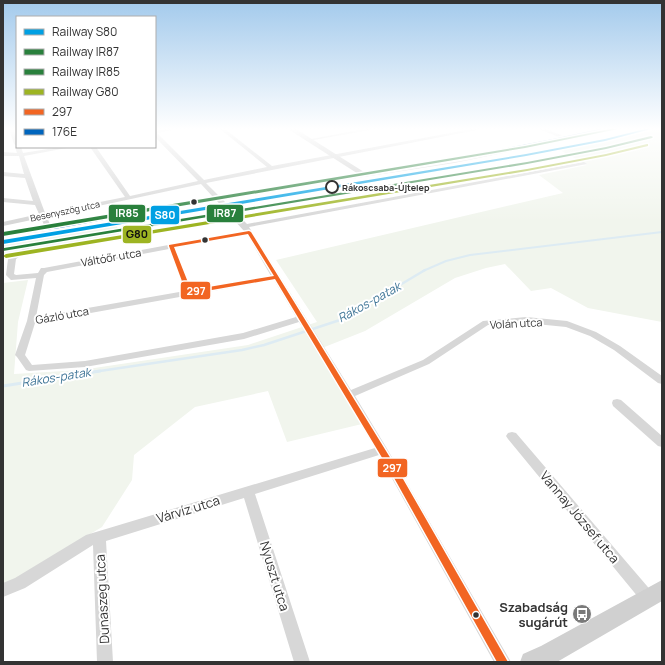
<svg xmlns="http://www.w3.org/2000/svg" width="665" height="665" viewBox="0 0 665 665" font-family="Manrope,sans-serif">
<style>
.green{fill:#f1f5ed}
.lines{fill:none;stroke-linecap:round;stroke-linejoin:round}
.stream-far2{stroke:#ddebf3;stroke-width:2}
.stream-far1{stroke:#ddebf3;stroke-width:2.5}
.stream{stroke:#ddebf3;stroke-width:3}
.street{fill:#d7d7d7;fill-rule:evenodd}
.secondary{fill:#d0d0d0;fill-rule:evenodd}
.bus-1-casing{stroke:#fff;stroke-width:3}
.bus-2-casing{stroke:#fff;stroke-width:3}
.bus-1{fill:#f26522;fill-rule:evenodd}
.bus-2{fill:#0065bd;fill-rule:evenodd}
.rail-1-casing{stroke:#fff;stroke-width:3}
.rail-2-casing{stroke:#fff;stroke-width:3}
.rail-3-casing{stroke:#fff;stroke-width:3}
.rail-4-casing{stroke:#fff;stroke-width:3}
.rail-1{fill:#00a0e3;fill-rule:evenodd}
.rail-2{fill:#29803c;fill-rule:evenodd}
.rail-3{fill:#29803c;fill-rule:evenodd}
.rail-4{fill:#9db422;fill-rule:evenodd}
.stop-dot{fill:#fff;stroke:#333;stroke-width:2}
.bus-dot{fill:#333;stroke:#fff;stroke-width:1.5}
.labels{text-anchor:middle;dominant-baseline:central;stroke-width:4;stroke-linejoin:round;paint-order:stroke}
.far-stop-label{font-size:9px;font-weight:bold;fill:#333;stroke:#fff;text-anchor:start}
.far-street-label{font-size:9px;fill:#333;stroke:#fff}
.street-label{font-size:11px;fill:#333;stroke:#fff}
.water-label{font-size:12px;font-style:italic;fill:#3f7597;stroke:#fff}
.near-street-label{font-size:13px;fill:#333;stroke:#fff}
.near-poi-label{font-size:13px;font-weight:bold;fill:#333;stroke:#fff;text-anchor:end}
.line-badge{stroke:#fff;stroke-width:1.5}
.badge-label{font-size:11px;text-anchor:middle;font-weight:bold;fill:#fff}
.pale-badge-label{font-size:11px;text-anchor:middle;font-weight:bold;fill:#111}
</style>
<rect width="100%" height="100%" fill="#fff"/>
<path class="green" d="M 654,129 L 662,129 L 662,322 L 588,308 L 551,288 L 531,291 L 505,264 L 486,268 L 455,278 L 365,331 L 317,350 L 362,424 L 287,442 L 268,391 L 195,407 L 134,455 L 132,480 L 102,527 L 3,586 L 3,283 L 28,280 L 18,322 L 14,374 L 81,370 L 248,345 L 317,322 L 276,260 L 563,193 L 539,175 L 587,165 L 560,150 L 609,141 Z
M 117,226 L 121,240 L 3,259 L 3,244 Z"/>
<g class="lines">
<path class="stream-far2" d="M 423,271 L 446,261 L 470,255 L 662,232"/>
<path class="stream-far1" d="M 93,372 L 242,350 L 264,345 L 343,319 L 425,270"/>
<path class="stream" d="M 3,386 L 100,371"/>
<path class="street" d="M 9,129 L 13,129 L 17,138 L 17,146 L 14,144 Z
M 165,129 L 177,129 L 157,133 L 204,180 L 267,167 L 220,129 L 225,129 L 272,166 L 472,129 L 482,129 L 206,183 L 219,196 L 363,173 L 366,175 L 363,177 L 222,199 L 247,224 L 584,162 L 587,164 L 249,227 L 351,390 L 423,360 L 483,321 L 526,317 L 567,321 L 596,332 L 620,346 L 662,376 L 662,384 L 658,383 L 614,350 L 590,336 L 566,327 L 526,323 L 488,325 L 429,364 L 355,396 L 386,447 L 511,662 L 494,662 L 379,455 L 255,494 L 310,662 L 294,662 L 244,498 L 106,541 L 113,662 L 97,662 L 93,545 L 25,588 L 3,597 L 3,583 L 15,578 L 86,535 L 375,448 L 299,322 L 244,339 L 85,367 L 29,371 L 26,370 L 17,357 L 15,355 L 27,321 L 36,278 L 11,280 L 6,275 L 8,259 L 3,258 L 3,254 L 11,256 L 26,247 L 30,249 L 16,259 L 14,274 L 16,275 L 38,273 L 41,268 L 44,268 L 244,231 L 216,200 L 49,231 L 3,236 L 3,232 L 45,227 L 41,218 L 3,226 L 3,222 L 39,214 L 35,205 L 3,202 L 3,198 L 33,201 L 25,178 L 3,176 L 3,172 L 24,174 L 19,156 L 3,156 L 3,152 L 17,153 L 15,147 L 17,146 L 17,147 L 21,147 L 23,153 L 60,147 L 72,147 L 24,156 L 45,213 L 125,197 L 90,147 L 96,147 L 130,196 L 198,181 L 155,137 L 155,131 ZM 201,184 L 213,197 L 51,227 L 47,217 ZM 247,234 L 271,276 L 192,290 L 175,248 ZM 169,249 L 185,291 L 36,317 L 44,275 L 47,272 ZM 274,280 L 296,317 L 243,333 L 85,361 L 32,365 L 25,355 L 35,323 Z
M 364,129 L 375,129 L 308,141 L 306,140 Z
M 539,129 L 546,129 L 568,138 L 564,139 Z
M 617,399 L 621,400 L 662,436 L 662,447 L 658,446 L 613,406 L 612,403 L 613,400 Z
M 512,432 L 516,433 L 653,593 L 655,598 L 653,603 L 648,605 L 643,603 L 508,439 L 506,436 L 508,433 Z"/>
<path class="secondary" d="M 288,129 L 296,129 L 364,172 L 454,159 L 595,129 L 607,129 L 566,140 L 454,163 L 363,177 Z
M 662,580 L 662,601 L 557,662 L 520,662 L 523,654 L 541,646 Z"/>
<defs>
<path id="bus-1" d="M 249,231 L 251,232 L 399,472 L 508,662 L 497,662 L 393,476 L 275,279 L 189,294 L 186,292 L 169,246 L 169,245 ZM 248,234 L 274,276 L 191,290 L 174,247 Z"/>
<path id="bus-2" d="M 600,129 L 606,129 L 557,140 L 464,159 L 202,202 L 60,228 L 3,235 L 3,233 C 79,224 153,207 228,195 C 352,175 477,156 600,129 Z"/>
</defs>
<use href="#bus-1" class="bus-1-casing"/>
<use href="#bus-2" class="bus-2-casing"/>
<use href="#bus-1" class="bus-1"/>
<use href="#bus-2" class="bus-2"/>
<defs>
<path id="rail-1" d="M 645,129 L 651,129 L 605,141 L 526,156 L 3,244 L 3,240 L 526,154 L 605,139 Z"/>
<path id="rail-2" d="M 651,136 L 653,137 L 652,138 L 606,149 L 527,164 L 3,251 L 3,249 L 4,248 L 527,162 L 606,147 Z"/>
<path id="rail-3" d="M 610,129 L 618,129 L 525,148 L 3,236 L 3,232 L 525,146 Z"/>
<path id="rail-4" d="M 647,144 L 648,144 L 648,146 L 606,156 L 527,171 L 6,258 L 3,256 L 6,254 L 527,169 L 606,154 Z"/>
</defs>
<use href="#rail-1" class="rail-1-casing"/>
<use href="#rail-2" class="rail-2-casing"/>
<use href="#rail-3" class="rail-3-casing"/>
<use href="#rail-4" class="rail-4-casing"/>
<use href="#rail-1" class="rail-1"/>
<use href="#rail-2" class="rail-2"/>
<use href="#rail-3" class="rail-3"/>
<use href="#rail-4" class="rail-4"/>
</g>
<linearGradient id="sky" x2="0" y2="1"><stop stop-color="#a3caec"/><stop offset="0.58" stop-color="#fff"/><stop offset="1" stop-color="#fff" stop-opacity="0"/></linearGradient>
<rect width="665" height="222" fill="url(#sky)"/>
<defs>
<symbol id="bus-disc" viewBox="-11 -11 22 22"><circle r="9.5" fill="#7a7a7a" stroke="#fff"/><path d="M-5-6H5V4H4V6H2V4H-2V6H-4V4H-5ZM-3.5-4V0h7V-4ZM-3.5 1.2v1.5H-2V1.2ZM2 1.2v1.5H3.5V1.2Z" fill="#fff"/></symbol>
</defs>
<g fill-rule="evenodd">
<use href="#bus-disc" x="571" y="603" width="22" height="22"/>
</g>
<circle class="stop-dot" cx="332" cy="187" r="6"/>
<g class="bus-dot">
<circle cx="194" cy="202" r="3.5"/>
<circle cx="205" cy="240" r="3.5"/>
<circle cx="476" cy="615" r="3.5"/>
</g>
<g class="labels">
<g class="far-stop-label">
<text x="342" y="187">Rákoscsaba-Újtelep</text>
</g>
<g class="far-street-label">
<text transform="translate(65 211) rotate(-12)">Besenyszög utca</text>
</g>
<g class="street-label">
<text transform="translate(111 257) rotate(-10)">Váltóőr utca</text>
<text transform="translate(62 315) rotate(-10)">Gázló utca</text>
<text transform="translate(516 323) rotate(-3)">Volán utca</text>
</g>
<g class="water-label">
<text transform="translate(369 302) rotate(-29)">Rákos-patak</text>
<text transform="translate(56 377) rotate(-9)">Rákos-patak</text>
</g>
<g class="near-street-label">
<text transform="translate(188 509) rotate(-17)">Várvíz utca</text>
<text transform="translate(580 517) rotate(50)">Vannay József utca</text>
<text transform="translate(275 576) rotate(73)">Nyuszt utca</text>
<text transform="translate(102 599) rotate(-93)">Dunaszeg utca</text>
</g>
<g class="near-poi-label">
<text x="568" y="607">Szabadság<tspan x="568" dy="15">sugárút</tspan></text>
</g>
</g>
<g class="line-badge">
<rect x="206" y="204" width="38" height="19" rx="4" fill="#29803c"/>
<rect x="108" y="204" width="38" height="19" rx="4" fill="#29803c"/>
<rect x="150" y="205" width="30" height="20" rx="4" fill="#00a0e3"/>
<rect x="122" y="225" width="30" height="19" rx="4" fill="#9db422"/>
<rect x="180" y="281" width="31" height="19" rx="4" fill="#f26522"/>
<rect x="377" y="458" width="31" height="20" rx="4" fill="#f26522"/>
</g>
<g class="badge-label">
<text x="225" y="217">IR87</text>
<text x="127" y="217">IR85</text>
<text x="165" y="219">S80</text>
<text x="196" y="295">297</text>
<text x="392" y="472">297</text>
</g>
<g class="pale-badge-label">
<text x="137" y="238">G80</text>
</g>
<rect width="665" height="665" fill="none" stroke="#333333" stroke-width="8"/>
<rect x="16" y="16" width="140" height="132" fill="#ffffff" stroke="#adadad"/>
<rect x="24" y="29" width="20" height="6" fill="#00a0e3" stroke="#adadad"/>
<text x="52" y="36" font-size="12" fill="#333333">Railway S80</text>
<rect x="24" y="49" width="20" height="6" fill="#29803c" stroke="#adadad"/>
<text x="52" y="56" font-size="12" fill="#333333">Railway IR87</text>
<rect x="24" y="69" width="20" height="6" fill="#29803c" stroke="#adadad"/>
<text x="52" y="76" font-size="12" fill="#333333">Railway IR85</text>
<rect x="24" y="89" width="20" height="6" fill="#9db422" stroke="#adadad"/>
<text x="52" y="96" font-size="12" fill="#333333">Railway G80</text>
<rect x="24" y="109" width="20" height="6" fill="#f26522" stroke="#adadad"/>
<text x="52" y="116" font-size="12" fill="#333333">297</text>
<rect x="24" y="129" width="20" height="6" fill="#0065bd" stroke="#adadad"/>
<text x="52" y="136" font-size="12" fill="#333333">176E</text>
</svg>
